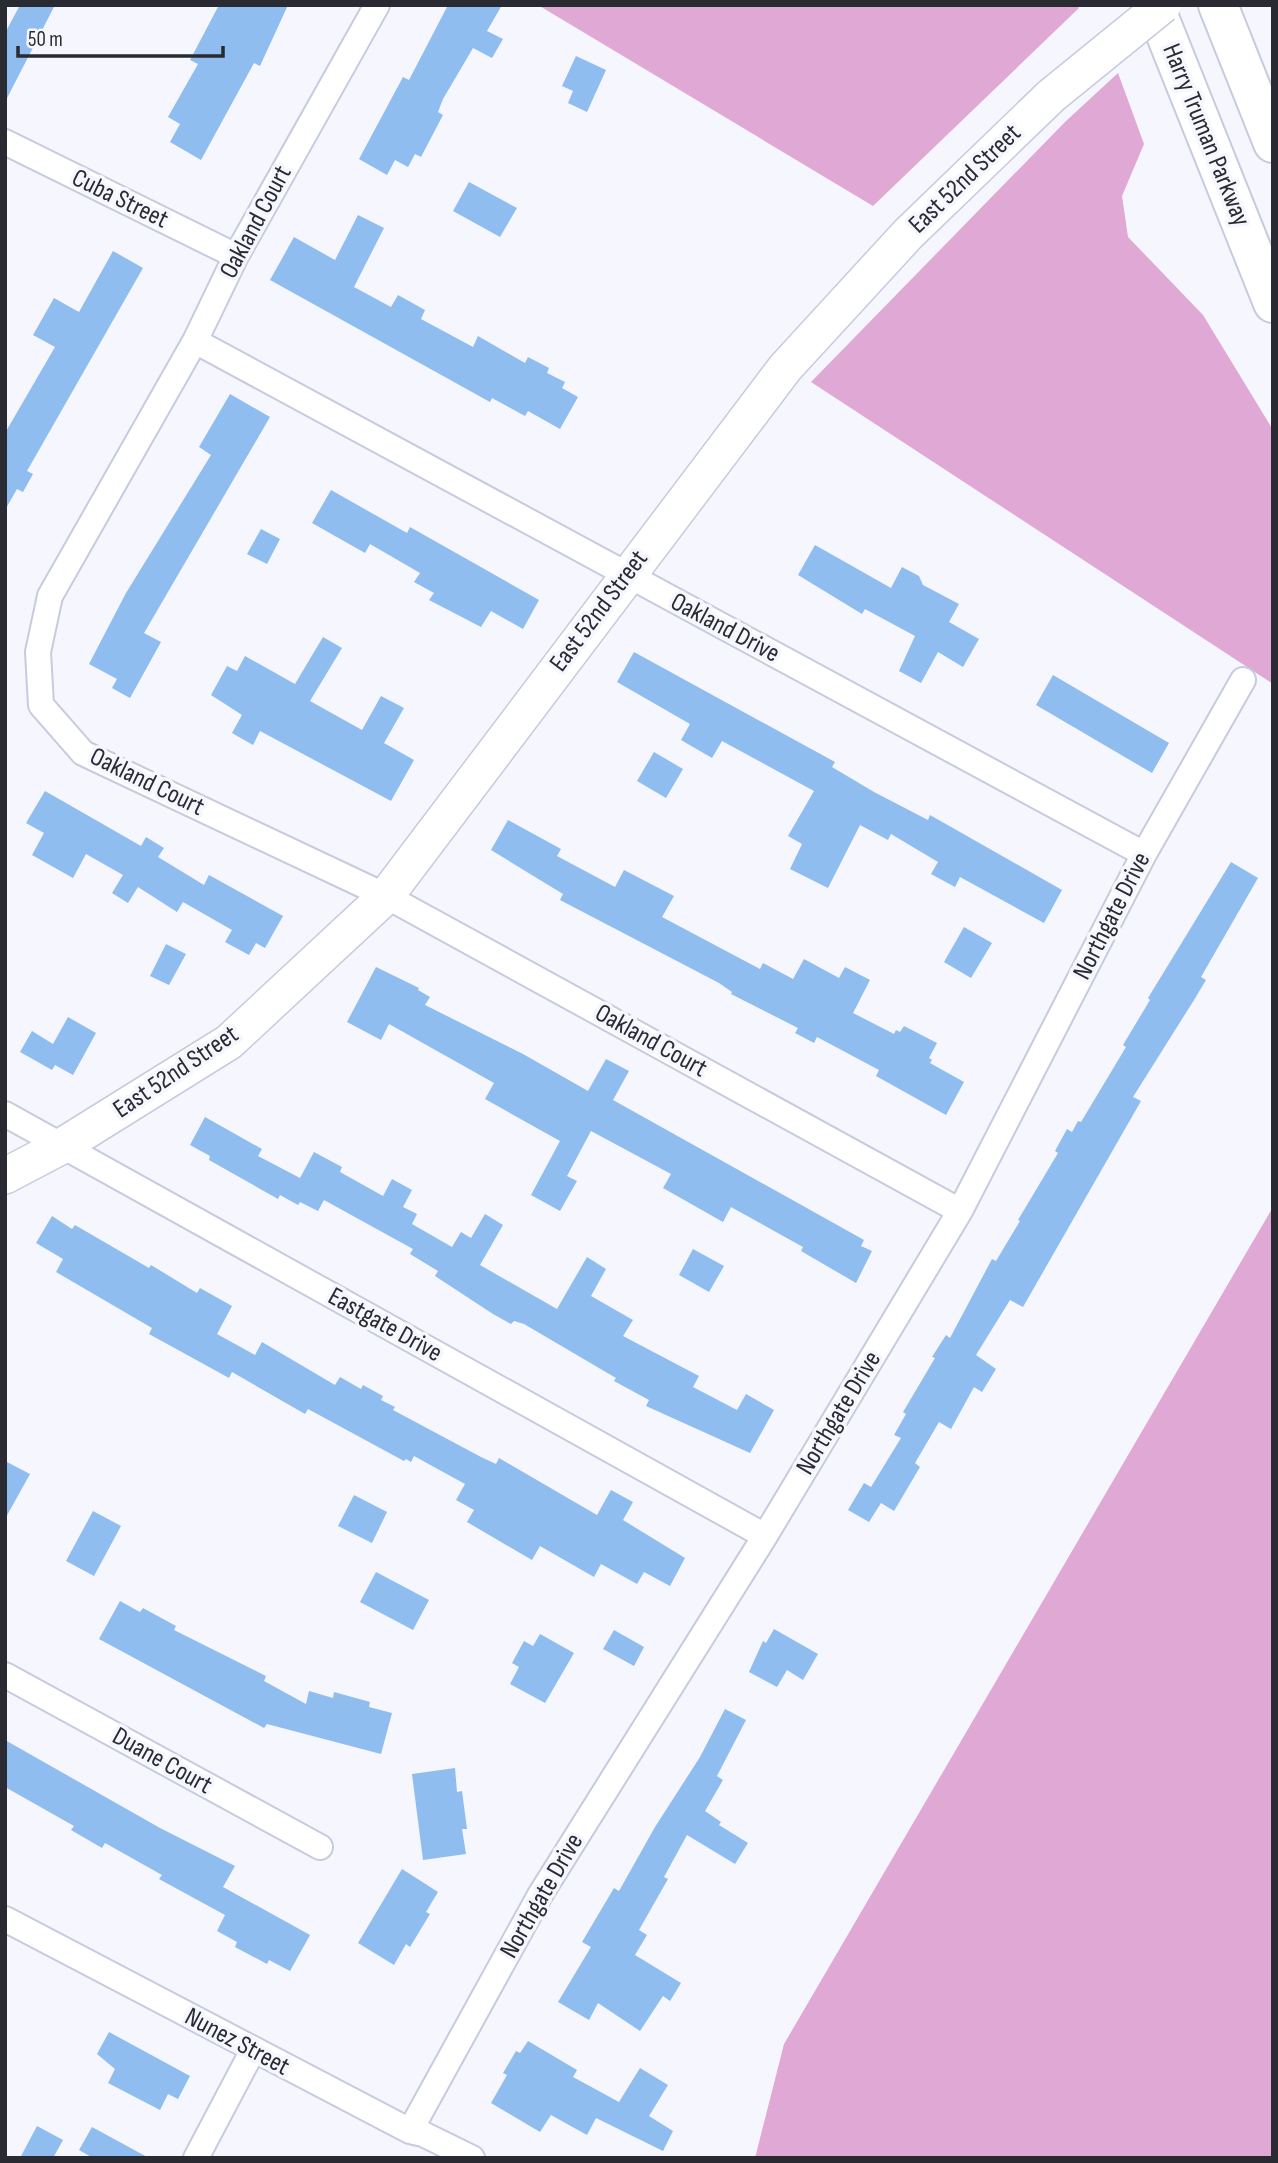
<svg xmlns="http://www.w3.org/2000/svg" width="1278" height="2163" viewBox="0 0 1278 2163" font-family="'Sofia Sans Condensed',sans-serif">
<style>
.forest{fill:#e0a8d4}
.building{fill:#8fbdef}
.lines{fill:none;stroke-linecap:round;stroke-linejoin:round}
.street-casing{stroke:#c7cbdf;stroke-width:28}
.secondary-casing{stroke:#c7cbdf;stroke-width:38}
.highway-casing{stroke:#c7cbdf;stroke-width:42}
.street{stroke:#fff;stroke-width:24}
.secondary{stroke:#fff;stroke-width:35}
.highway{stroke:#fff;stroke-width:38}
.secondary-bridge-casing{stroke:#c7cbdf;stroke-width:38;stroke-linecap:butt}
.secondary-bridge{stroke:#fff;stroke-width:35}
.labels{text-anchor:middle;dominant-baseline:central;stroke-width:7;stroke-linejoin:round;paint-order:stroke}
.street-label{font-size:26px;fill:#292a32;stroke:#f5f6fe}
</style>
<rect width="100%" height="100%" fill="#f5f6fe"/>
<path class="forest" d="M 538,5 L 1077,5 L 1079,8 L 873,206 Z
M 1118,73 L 1144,144 L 1122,196 L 1128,237 L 1203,315 L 1273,430 L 1273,684 L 811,382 L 1065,122 Z
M 1273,1207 L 1273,2158 L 755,2158 L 784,2044 Z"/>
<path class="building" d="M 20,5 L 55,5 L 5,102 L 5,33 Z
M 219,5 L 288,5 L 260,66 L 254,63 L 201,160 L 170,142 L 180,124 L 168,117 L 198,64 L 190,60 Z
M 448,5 L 502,5 L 487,31 L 503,39 L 492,58 L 473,48 L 443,99 L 438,112 L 443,115 L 421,157 L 415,154 L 408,167 L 395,160 L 387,175 L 359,159 L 403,77 L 409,80 Z
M 576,56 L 606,70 L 587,112 L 568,103 L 573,91 L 562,86 Z
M 469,182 L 517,208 L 500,237 L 453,211 Z
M 358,215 L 384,228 L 354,287 L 391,307 L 398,295 L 425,310 L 421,319 L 473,347 L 478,336 L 525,363 L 528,357 L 549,368 L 547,373 L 565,382 L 562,388 L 578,397 L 560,429 L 528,411 L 525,416 L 492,398 L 490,402 L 270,280 L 294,237 L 335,260 Z
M 113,251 L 143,268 L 27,471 L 33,474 L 23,492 L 17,489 L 5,510 L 5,433 L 55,347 L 33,335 L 54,298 L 79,312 Z
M 230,394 L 270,417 L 126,664 L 144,633 L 161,642 L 130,698 L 112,688 L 117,679 L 89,664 L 126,593 L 211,455 L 199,447 Z
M 331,490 L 407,533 L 410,527 L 539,600 L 523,629 L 491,611 L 481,627 L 429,600 L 434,593 L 414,582 L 420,573 L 370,544 L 365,553 L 312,523 Z
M 261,529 L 280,539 L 267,564 L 247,554 Z
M 815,545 L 891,588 L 902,567 L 919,576 L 923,585 L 959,604 L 949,622 L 979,639 L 963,667 L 938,652 L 921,683 L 899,671 L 915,636 L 865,609 L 862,614 L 798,575 Z
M 323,637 L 342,648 L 310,701 L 362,730 L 381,696 L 404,708 L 384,743 L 414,760 L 391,801 L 260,731 L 253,745 L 232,733 L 242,715 L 211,695 L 227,666 L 237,671 L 245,656 L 295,684 Z
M 634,652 L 835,762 L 832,767 L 874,792 L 928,820 L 930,815 L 1062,890 L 1044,923 L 960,877 L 955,887 L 931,874 L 938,862 L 891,834 L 888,840 L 860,825 L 828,888 L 790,869 L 802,844 L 788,836 L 814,791 L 722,741 L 712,758 L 681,740 L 690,724 L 617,682 Z
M 1053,675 L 1169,743 L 1152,773 L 1036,705 Z
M 654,752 L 683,769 L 666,798 L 637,781 Z
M 45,791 L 141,846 L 146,837 L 164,848 L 158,857 L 204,885 L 209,875 L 283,916 L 265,948 L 256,943 L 249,955 L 225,942 L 232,930 L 183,902 L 177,912 L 138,887 L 128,903 L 112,893 L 123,875 L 86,854 L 73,878 L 32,855 L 44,833 L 26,823 Z
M 508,820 L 561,849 L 557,856 L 615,887 L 624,870 L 674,896 L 662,917 L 760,969 L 763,963 L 793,979 L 804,959 L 839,978 L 845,967 L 870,980 L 853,1013 L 894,1034 L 896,1030 L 900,1032 L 904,1026 L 937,1043 L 929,1058 L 932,1060 L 930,1063 L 964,1082 L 946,1115 L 876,1076 L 879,1070 L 817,1037 L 814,1043 L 795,1033 L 798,1028 L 731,994 L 732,992 L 719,983 L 560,900 L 563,894 L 491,850 Z
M 1231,862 L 1258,878 L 1201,977 L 1206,980 L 1194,1000 L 1133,1097 L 1141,1101 L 1023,1307 L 1010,1300 L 976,1355 L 996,1369 L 982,1392 L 974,1387 L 951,1429 L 939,1422 L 915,1463 L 920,1467 L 894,1511 L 881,1503 L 869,1522 L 848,1510 L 864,1483 L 871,1487 L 901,1438 L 894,1435 L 906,1414 L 903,1412 L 935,1358 L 932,1357 L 946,1335 L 950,1338 L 992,1259 L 996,1261 L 1020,1221 L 1018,1220 L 1058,1153 L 1055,1151 L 1067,1129 L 1072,1132 L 1078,1121 L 1081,1122 L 1126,1047 L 1123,1045 L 1150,1000 L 1148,998 Z
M 964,927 L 992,943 L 971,978 L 944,962 Z
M 166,944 L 186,954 L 169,985 L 150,976 Z
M 376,967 L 419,988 L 418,990 L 430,997 L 425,1005 L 523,1054 L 588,1091 L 606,1059 L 629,1071 L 613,1100 L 864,1240 L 861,1246 L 872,1251 L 856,1283 L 801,1251 L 803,1247 L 731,1207 L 723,1222 L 663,1188 L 671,1174 L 591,1131 L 567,1176 L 577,1181 L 560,1211 L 531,1195 L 560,1141 L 485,1099 L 494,1083 L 389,1024 L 381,1040 L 347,1022 Z
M 68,1017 L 96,1033 L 73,1075 L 55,1065 L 52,1070 L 20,1052 L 32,1031 L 53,1044 Z
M 205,1117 L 262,1149 L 258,1156 L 300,1178 L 314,1152 L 342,1167 L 340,1172 L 383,1196 L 392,1179 L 412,1190 L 403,1207 L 417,1214 L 412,1224 L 452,1247 L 461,1232 L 471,1238 L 485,1214 L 503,1225 L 480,1265 L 557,1309 L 587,1257 L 606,1269 L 591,1296 L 633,1320 L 623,1336 L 699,1376 L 693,1387 L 737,1410 L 746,1394 L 774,1410 L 750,1453 L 646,1406 L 649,1400 L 614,1381 L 616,1378 L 524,1324 L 514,1321 L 511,1324 L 493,1314 L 435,1276 L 438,1271 L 410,1254 L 413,1249 L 324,1200 L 318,1211 L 300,1202 L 298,1205 L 280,1195 L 278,1199 L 209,1160 L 210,1156 L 190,1145 Z
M 52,1216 L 72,1229 L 75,1225 L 149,1268 L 151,1265 L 197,1293 L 200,1288 L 232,1306 L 217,1334 L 255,1355 L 262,1342 L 335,1385 L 340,1377 L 361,1389 L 363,1385 L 383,1396 L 381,1400 L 395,1407 L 393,1410 L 481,1457 L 496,1464 L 499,1458 L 597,1515 L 611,1490 L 633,1502 L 623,1520 L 685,1558 L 670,1586 L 644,1572 L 637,1584 L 601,1564 L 594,1577 L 540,1546 L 532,1560 L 467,1522 L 474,1510 L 456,1500 L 465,1484 L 414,1456 L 411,1462 L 406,1459 L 404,1461 L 308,1409 L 305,1414 L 232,1372 L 229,1378 L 149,1334 L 152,1328 L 56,1272 L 63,1259 L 36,1243 Z
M 693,1249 L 724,1266 L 709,1292 L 679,1275 Z
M 5,1461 L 30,1474 L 5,1519 Z
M 354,1495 L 387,1512 L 372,1543 L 338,1526 Z
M 93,1511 L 121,1526 L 94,1576 L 66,1561 Z
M 376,1572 L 429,1600 L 413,1630 L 360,1602 Z
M 120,1601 L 140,1612 L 143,1608 L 176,1626 L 174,1630 L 266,1676 L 264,1681 L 306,1704 L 309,1691 L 333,1698 L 334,1692 L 370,1702 L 369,1707 L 392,1713 L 381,1754 L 267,1724 L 264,1728 L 99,1639 Z
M 774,1629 L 818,1654 L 803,1680 L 787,1670 L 777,1687 L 749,1672 L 763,1641 L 766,1643 Z
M 614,1630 L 644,1647 L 634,1666 L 603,1649 Z
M 540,1634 L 574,1653 L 545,1703 L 510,1684 L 519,1667 L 512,1663 L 524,1641 L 533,1646 Z
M 725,1709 L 746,1720 L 717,1776 L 723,1780 L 705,1811 L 721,1822 L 719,1825 L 748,1843 L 735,1864 L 687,1835 L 664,1877 L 668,1879 L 639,1930 L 647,1935 L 635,1955 L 681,1983 L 670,2001 L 663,1996 L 640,2031 L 598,2003 L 589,2020 L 558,2002 L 591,1947 L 582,1942 L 614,1888 L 619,1891 L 655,1827 L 700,1757 Z
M 5,1740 L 160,1828 L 235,1866 L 223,1887 L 310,1935 L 290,1971 L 269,1960 L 267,1964 L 235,1947 L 237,1942 L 217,1931 L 225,1915 L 159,1879 L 162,1875 L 105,1843 L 102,1848 L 71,1830 L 74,1826 L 5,1787 Z
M 455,1768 L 457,1792 L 462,1791 L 467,1829 L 462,1829 L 466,1854 L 423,1860 L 412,1774 Z
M 402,1869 L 438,1892 L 426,1912 L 430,1914 L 410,1947 L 406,1944 L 394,1965 L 358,1943 Z
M 109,2032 L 190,2076 L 178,2099 L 168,2094 L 160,2110 L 108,2083 L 115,2069 L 97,2054 Z
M 528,2041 L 577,2070 L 573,2077 L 619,2102 L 640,2068 L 668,2085 L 649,2116 L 673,2131 L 663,2151 L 596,2118 L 587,2135 L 551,2115 L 540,2132 L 491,2103 L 507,2075 L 503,2073 L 516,2051 L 520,2053 Z
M 37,2126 L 63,2140 L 53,2158 L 20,2158 Z
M 92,2127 L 149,2158 L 93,2158 L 79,2150 Z"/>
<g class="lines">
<defs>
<path id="street" d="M 377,5 L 236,256 L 195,341 L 50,596 L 38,652 L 41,705 L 83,753 L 386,896 L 960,1211
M 5,142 L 236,256
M 195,341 L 1144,854
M 5,1114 L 765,1536
M 5,1675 L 320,1847
M 5,1919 L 410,2131 L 423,2134 L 472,2158
M 410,2131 L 540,1895 L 765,1536 L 960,1211 L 1144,854 L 1243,680
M 196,2158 L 253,2050"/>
<path id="secondary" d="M 5,1176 L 62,1146 L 229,1042 L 386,896 L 785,368 L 908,234 L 1051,96"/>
<path id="highway" d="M 1154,5 L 1273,303
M 1218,5 L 1273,143"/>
</defs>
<use href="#street" class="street-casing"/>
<use href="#secondary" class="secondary-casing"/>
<use href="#highway" class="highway-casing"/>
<use href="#street" class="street"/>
<use href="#secondary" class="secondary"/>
<use href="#highway" class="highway"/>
<defs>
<path id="secondary-bridge" d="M 1051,96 L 1163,5"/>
</defs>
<use href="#secondary-bridge" class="secondary-bridge-casing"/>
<use href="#secondary-bridge" class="secondary-bridge"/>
</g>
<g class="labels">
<g class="street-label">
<text transform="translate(1206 135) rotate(68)">Harry Truman Parkway</text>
<text transform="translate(965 179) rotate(-44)">East 52nd Street</text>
<text transform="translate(120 199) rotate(26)">Cuba Street</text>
<text transform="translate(256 222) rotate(-62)">Oakland Court</text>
<text transform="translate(599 611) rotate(-53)">East 52nd Street</text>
<text transform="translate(725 628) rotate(28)">Oakland Drive</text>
<text transform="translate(147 782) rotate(26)">Oakland Court</text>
<text transform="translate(1112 916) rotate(-63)">Northgate Drive</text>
<text transform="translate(651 1041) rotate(29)">Oakland Court</text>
<text transform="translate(176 1072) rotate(-34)">East 52nd Street</text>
<text transform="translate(385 1325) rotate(29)">Eastgate Drive</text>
<text transform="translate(839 1413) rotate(-59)">Northgate Drive</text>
<text transform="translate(162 1761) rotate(29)">Duane Court</text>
<text transform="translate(542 1896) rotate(-60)">Northgate Drive</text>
<text transform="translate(237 2042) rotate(28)">Nunez Street</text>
</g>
</g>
<rect width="1278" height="2163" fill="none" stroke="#292a32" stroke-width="14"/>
<path d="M18 46v10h205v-10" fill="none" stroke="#292a32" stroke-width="3.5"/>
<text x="28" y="46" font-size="21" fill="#292a32" stroke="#f5f6fe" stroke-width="5" paint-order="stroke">50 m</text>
</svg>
